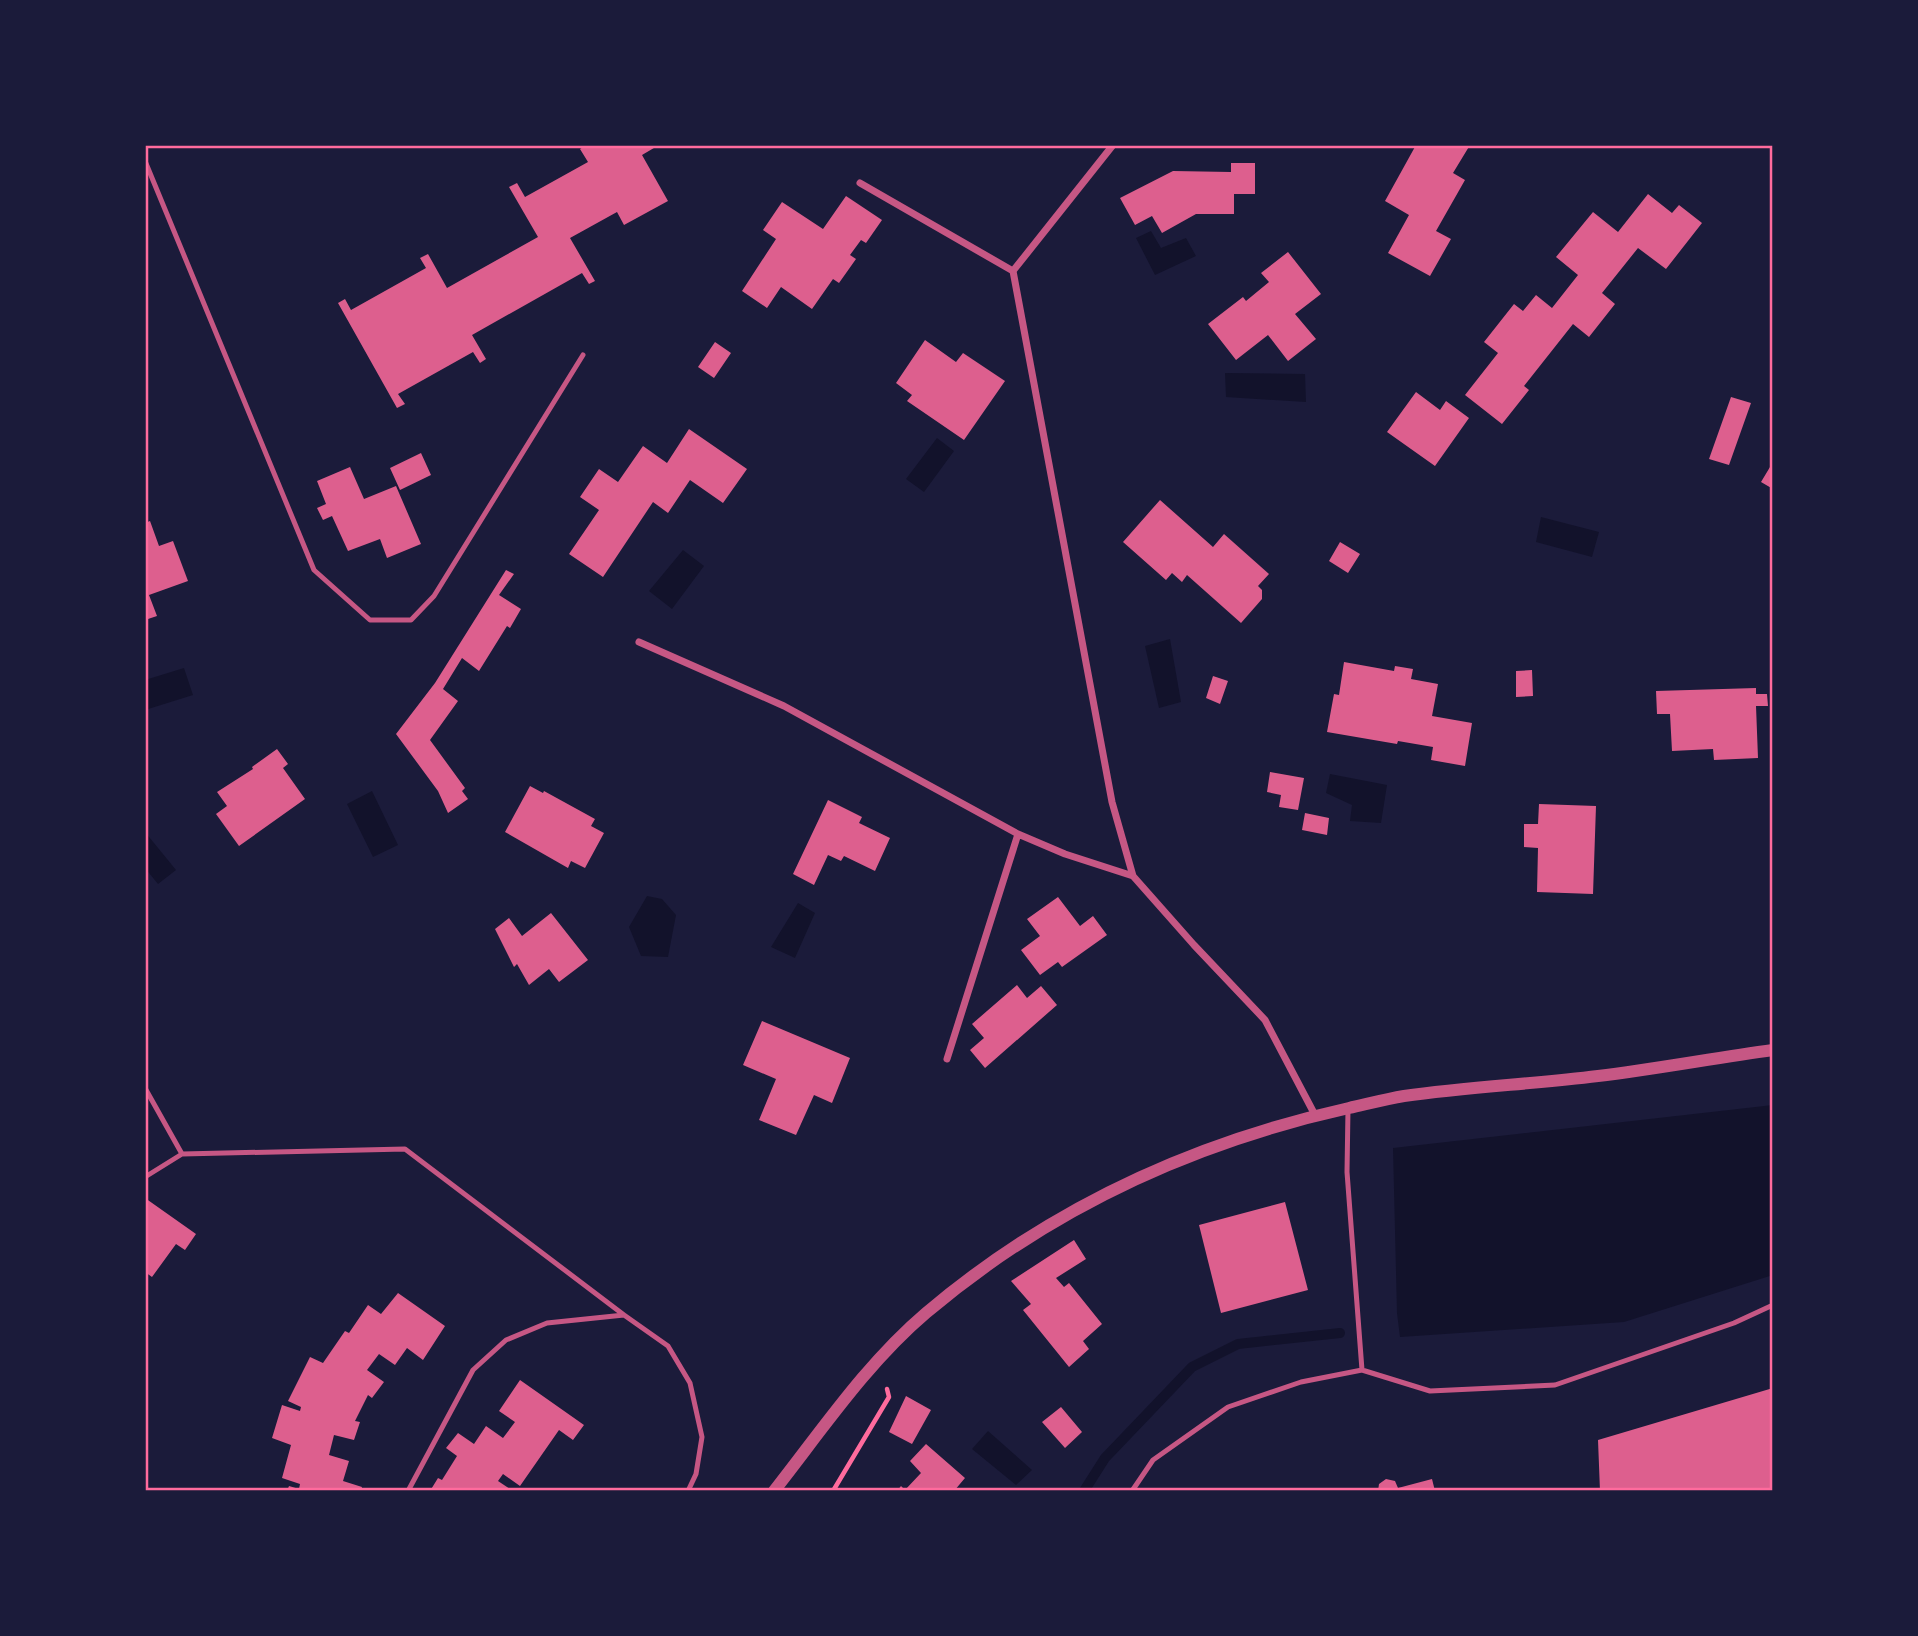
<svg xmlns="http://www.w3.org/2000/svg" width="1918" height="1636" viewBox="0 0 1918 1636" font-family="Quicksand,sans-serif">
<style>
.water{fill:#12122b}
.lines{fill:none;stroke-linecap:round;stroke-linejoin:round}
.stream{stroke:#12122b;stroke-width:10}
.building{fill:#dd5f8e}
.path{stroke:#ff6b9d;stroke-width:4.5}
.service{stroke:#c65784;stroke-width:5}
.minor{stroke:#c65784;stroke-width:7}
.tertiary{stroke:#c65784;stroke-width:12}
.neatline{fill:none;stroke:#ff6b9d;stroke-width:2.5}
</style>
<rect width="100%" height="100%" fill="#1b1b3a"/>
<path class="water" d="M 1151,231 L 1161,248 L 1186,238 L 1196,256 L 1155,275 L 1136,238 Z
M 1225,373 L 1305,374 L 1306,402 L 1226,397 Z
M 937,438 L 954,451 L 924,492 L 906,479 Z
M 1541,517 L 1599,532 L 1592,557 L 1536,542 Z
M 683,550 L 704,566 L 672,609 L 649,591 Z
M 1170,639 L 1181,702 L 1159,708 L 1145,646 Z
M 184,668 L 193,695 L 145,710 L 145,680 Z
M 1330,774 L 1387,785 L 1381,823 L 1350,821 L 1352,805 L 1326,793 Z
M 372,791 L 398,845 L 373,857 L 347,804 Z
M 145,832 L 176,870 L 158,884 L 145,868 Z
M 647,896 L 662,899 L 676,915 L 668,957 L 641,956 L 629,927 Z
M 798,903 L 815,913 L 795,958 L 771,947 Z
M 1773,1105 L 1773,1275 L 1624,1322 L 1400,1337 L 1397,1313 L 1393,1148 Z
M 988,1431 L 1032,1470 L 1016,1485 L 972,1449 Z"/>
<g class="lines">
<path class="stream" d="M 1084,1491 L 1105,1458 L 1192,1367 L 1238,1344 L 1340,1333"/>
</g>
<path class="building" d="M 586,145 L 659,145 L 642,155 L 668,201 L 624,225 L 617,212 L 570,238 L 595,281 L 589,284 L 582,273 L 472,335 L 486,359 L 480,363 L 473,352 L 398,394 L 405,404 L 397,408 L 338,303 L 345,299 L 351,310 L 426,268 L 420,258 L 428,254 L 447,288 L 538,237 L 509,187 L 517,183 L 525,197 L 588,162 L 580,149 Z
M 1416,145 L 1470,145 L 1453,173 L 1465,180 L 1436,231 L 1451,239 L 1430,276 L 1388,253 L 1409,215 L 1385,201 Z
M 1231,163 L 1255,163 L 1255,194 L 1234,194 L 1234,214 L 1196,214 L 1162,233 L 1152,216 L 1135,225 L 1120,198 L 1173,171 L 1231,172 Z
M 1648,194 L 1672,213 L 1679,205 L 1702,223 L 1666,269 L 1638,248 L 1602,293 L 1615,304 L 1589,337 L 1573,324 L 1524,386 L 1529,390 L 1502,424 L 1465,395 L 1498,353 L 1484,342 L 1514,304 L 1523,311 L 1536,295 L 1552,308 L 1578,275 L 1556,257 L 1593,212 L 1618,232 Z
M 846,196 L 882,220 L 866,243 L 861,240 L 850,255 L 856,259 L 839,283 L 833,279 L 812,309 L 781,287 L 767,308 L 742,291 L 776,239 L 763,230 L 782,202 L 823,229 Z
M 1288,252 L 1321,294 L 1295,314 L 1316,339 L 1288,361 L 1268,335 L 1236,360 L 1208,324 L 1243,297 L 1246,301 L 1269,282 L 1261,273 Z
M 925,340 L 956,362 L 963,353 L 1005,381 L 964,440 L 907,401 L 912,395 L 896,383 Z
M 715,342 L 731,353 L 714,378 L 698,367 Z
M 1416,392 L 1440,410 L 1446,401 L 1469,418 L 1435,466 L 1387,432 Z
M 1731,397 L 1751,403 L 1729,465 L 1709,459 Z
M 689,429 L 747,469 L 723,503 L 690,480 L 668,513 L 653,502 L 603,577 L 569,554 L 599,510 L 580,497 L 599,469 L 618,482 L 643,446 L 667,463 Z
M 421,453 L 431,475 L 400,490 L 390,468 Z
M 1773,462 L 1773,489 L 1761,482 Z
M 350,467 L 364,499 L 396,486 L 421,544 L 387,558 L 380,539 L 348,551 L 332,516 L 323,520 L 317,508 L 326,504 L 317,481 Z
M 1160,500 L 1213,547 L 1224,534 L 1269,574 L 1258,586 L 1262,590 L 1262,599 L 1241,623 L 1187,575 L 1182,582 L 1172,573 L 1166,580 L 1123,542 Z
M 150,521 L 159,546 L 173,541 L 188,581 L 149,595 L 157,616 L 145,620 L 145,523 Z
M 1340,542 L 1360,554 L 1348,573 L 1329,561 Z
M 506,570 L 514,574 L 499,595 L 521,609 L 510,628 L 507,626 L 479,671 L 462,658 L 443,689 L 458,701 L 430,740 L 465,788 L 462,791 L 468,799 L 448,813 L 438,791 L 396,734 L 435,683 Z
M 1344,662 L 1394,671 L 1395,666 L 1413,669 L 1411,679 L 1438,684 L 1432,716 L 1472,723 L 1465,766 L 1431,760 L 1433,747 L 1398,741 L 1397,744 L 1327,732 L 1334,694 L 1339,695 Z
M 1532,670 L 1533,696 L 1516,697 L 1516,671 Z
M 1213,676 L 1228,681 L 1220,704 L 1206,698 Z
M 1756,688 L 1756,694 L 1767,694 L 1768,706 L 1756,706 L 1758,758 L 1714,760 L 1713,749 L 1672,751 L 1670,714 L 1657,714 L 1656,691 Z
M 277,749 L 288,764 L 283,768 L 305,799 L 239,846 L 216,814 L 227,806 L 217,792 L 253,769 L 252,767 Z
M 1270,772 L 1304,778 L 1298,810 L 1279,807 L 1281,795 L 1267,792 Z
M 530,786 L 543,793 L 544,791 L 595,819 L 591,826 L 604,833 L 585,868 L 571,861 L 568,868 L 505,832 Z
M 828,800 L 862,817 L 859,823 L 890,838 L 875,871 L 844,856 L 841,861 L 828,855 L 814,885 L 793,874 Z
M 1539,804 L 1596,806 L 1593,894 L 1537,892 L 1538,848 L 1524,847 L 1524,824 L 1538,824 Z
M 1305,813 L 1329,818 L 1327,835 L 1302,830 Z
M 1058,897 L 1080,926 L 1093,916 L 1107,935 L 1062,967 L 1058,962 L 1040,975 L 1021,950 L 1040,936 L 1027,919 Z
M 551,913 L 588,960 L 559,982 L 549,969 L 529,985 L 517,964 L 514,967 L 495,929 L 509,918 L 522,936 Z
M 1017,985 L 1027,998 L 1041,986 L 1057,1005 L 985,1068 L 970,1050 L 984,1038 L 972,1024 Z
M 762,1021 L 850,1058 L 832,1103 L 814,1095 L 796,1135 L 759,1120 L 776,1079 L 743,1065 Z
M 145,1198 L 196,1234 L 185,1250 L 176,1244 L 152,1277 L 145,1272 Z
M 1285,1202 L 1308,1290 L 1221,1313 L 1199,1225 Z
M 1074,1240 L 1086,1259 L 1056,1278 L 1064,1287 L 1069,1283 L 1102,1324 L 1083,1341 L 1089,1349 L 1069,1367 L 1023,1310 L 1031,1304 L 1011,1281 Z
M 398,1293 L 445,1326 L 423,1360 L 407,1348 L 395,1365 L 379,1354 L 367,1370 L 384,1382 L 372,1398 L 368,1395 L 355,1421 L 360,1422 L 354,1440 L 334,1435 L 329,1455 L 349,1461 L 343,1481 L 362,1487 L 361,1491 L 287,1491 L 289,1486 L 299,1489 L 300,1484 L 282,1478 L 291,1445 L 272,1438 L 282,1405 L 300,1411 L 301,1407 L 288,1401 L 310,1357 L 323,1363 L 345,1331 L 349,1333 L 368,1305 L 381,1314 Z
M 520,1380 L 584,1425 L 573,1440 L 559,1430 L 520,1486 L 503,1474 L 498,1481 L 513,1491 L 430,1491 L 438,1478 L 442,1480 L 457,1456 L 446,1448 L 458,1433 L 474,1444 L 486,1426 L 503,1438 L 515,1422 L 499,1411 Z
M 1773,1388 L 1773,1491 L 1600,1491 L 1598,1440 Z
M 906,1396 L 931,1410 L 912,1444 L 889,1432 Z
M 1061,1407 L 1082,1432 L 1065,1448 L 1042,1422 Z
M 926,1444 L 965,1478 L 954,1491 L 897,1491 L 901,1486 L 905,1490 L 921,1473 L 910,1461 Z
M 1386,1479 L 1395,1481 L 1398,1488 L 1432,1479 L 1435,1491 L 1378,1491 L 1379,1484 Z"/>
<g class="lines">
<path class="path" d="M 833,1491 L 889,1397 L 887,1389"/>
<path class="service" d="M 145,161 L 314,570 L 370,620 L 411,620 L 434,596 L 583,355
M 145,1088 L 182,1154
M 145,1177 L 182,1154 L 405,1149 L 624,1315
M 1362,1370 L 1430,1391 L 1555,1385 L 1734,1323 L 1773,1305
M 408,1491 L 473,1370 L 506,1340 L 547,1323 L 624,1315 L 668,1346 L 690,1383 L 702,1437 L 696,1474 L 688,1491
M 1132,1491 L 1153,1460 L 1228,1407 L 1301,1382 L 1362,1370 L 1347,1172 L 1348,1109"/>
<path class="minor" d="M 1113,145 L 1013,271 L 1112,802 L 1133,876 L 1194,945 L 1265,1020 L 1315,1115
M 860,183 L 1013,271
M 639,642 L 784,706 L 1018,834 L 1065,854 L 1133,876
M 947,1059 L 1018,834"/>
<path class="tertiary" d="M 774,1491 C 822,1430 867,1363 926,1313 C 1050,1208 1191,1143 1349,1108 C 1367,1104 1386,1099 1404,1096 C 1468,1087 1533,1084 1598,1076 C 1656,1069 1714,1058 1773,1050"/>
</g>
<rect width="1918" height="1636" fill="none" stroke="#1b1b3a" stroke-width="294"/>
<rect x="147" y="147" width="1624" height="1342" class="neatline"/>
</svg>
